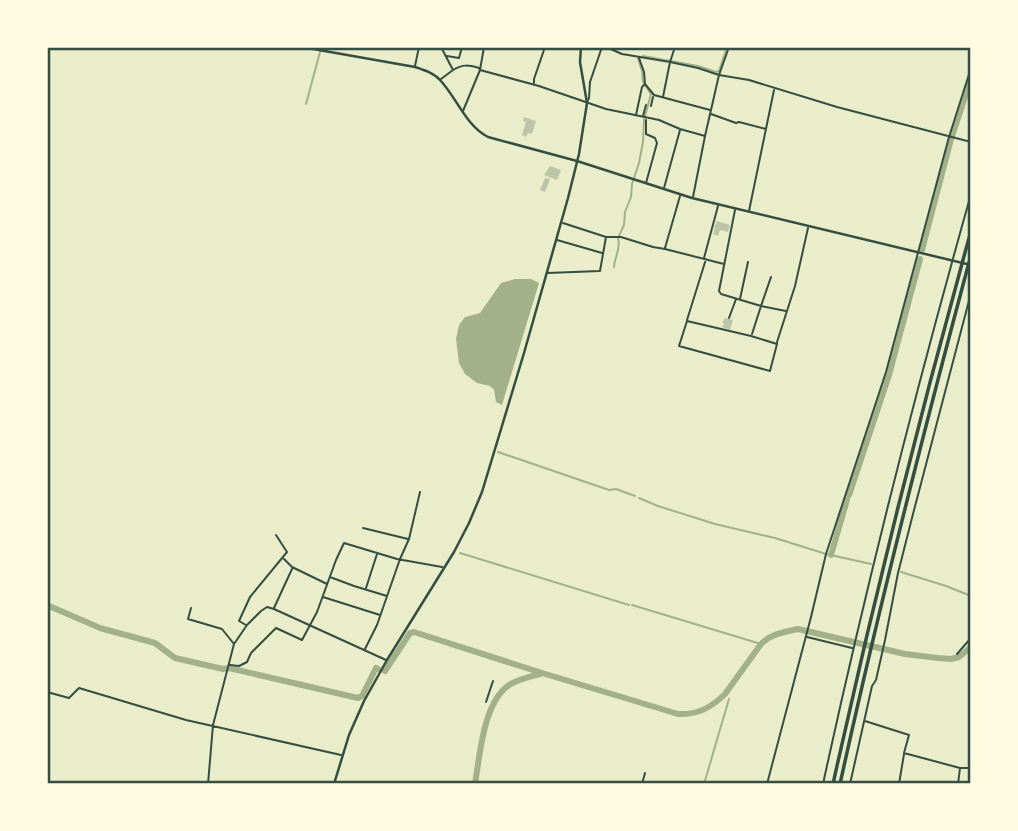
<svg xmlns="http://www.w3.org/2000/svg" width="1018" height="831" viewBox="0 0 1018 831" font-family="Lato,sans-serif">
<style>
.water{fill:#a3b18a}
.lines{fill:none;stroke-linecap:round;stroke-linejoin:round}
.stream{stroke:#a3b18a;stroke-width:2}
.river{stroke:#a3b18a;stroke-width:6}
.building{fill:#bcc5a7}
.minor{stroke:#344e41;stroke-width:2}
.tertiary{stroke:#344e41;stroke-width:2}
.secondary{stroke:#344e41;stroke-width:2.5}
.motorway{stroke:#344e41;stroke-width:3.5}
.neatline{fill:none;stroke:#344e41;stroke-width:2.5}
</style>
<rect width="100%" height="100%" fill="#e9edc9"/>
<path class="water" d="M 515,279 L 531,279 L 539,283 L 502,405 L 496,402 L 494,390 L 490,386 L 477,383 L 465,374 L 459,363 L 456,339 L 459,325 L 465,317 L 480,313 L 501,283 Z"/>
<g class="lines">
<path class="stream" d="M 643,56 L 698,66 L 716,72 L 719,71 L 727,47
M 306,104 L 320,52
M 619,236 L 624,225 L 625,212 L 631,197 L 632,184 L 639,163 L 643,142 L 644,120 L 651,94 L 643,82 L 642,71 L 638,59
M 614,267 C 615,256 621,249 618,238
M 498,452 L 609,490 L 616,489 L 635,496
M 639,498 L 658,506 L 715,524 L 775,538 L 826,554 L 871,564
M 460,553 L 629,605
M 901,572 L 946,586 L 971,596
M 632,605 L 761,644
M 725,694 L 726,695
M 704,784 L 729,699"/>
<path class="river" d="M 922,250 L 951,139 L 971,79
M 849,495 L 889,375 L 920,259
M 831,555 L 847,500
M 47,605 L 100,628 L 155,643 L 175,658 L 223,669 L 229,668 L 358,698 L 362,696 L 376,668 L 378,669
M 385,671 L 410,633 L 414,632 L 542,673 L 678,714 C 697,715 711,708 725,694
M 725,694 L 761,644 C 771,634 784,632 798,629 L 905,654 L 938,658 L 951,659 L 959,657 L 971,647
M 475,784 C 480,755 483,703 509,685 C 518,679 529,677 540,674"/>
</g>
<path class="building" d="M 524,117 L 536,121 L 532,134 L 528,133 L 526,137 L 522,135 L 526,122 L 523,121 Z
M 550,166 L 561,170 L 557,180 L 544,175 Z
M 545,178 L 550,179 L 545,192 L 540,190 Z
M 717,221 L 730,225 L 728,232 L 720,230 L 718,236 L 713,234 L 715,227 L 714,227 Z
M 725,318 L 733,320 L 730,330 L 722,327 L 724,323 L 722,323 Z"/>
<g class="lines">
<path class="minor" d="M 477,47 L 483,49
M 606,47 L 622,54 L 670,62 L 698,68 L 719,75 L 749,80 L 837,107 L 971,142
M 848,47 L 852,48
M 447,56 L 459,58 L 462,47
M 639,58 L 644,72 L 645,84 L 654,95 L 710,110
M 415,66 L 419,47
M 453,70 C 463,64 468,65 479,68 L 480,70 L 539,86 L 606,109 L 659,120 L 680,129 L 705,136
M 441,79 L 453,70 L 441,47
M 534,83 L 534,79 L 545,47
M 663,97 L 670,62 L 675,47
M 587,102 L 589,98 L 590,82 L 602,47
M 651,106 L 653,97
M 463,111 L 480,70 L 484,47
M 711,114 L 736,123 L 739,122 L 766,129
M 636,115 L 642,87 L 645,84
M 643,116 L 646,105
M 646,120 L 646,134 L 655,138 L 657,143 L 646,183
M 664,188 L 680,130
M 693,197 L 705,136 L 719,75 L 729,47
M 735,210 L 719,291 L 721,294 L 761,306 L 752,334
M 749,211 L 774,90
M 563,223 L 606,237 L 621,237 L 653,247 L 665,249 L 724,264
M 557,240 L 602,253
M 665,248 L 680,196
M 704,258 L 718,206
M 547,273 L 600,271 L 606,237
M 771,277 L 761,306 L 786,311
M 740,299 L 748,262
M 729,318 L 736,299
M 687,320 L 706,259
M 777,344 L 751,336 L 687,321 L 679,346 L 770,371 L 777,344 L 777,342 L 795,286 L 808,228
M 363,528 L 408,539
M 284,559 L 292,567 L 327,584
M 330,577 L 354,586 L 387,596
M 366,588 L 377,554
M 323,597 L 380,615
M 191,608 L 188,619 L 222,629 L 234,644
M 274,608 L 292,569
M 811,617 L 826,554 L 886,372 L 949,137 L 971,68
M 246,625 L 239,621 L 250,597 L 287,552 L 276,535
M 807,637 L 852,648
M 365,649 L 377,625 L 400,559 L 409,539 L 420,492
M 957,654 L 971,638
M 230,665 L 239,666 L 247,662 L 251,653 L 276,628 L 302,640 L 317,612 L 336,560 L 344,543 L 397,559 L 442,567
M 47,692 L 69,698 L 79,688 L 186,720 L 341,755
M 486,702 L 493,681
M 865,721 L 909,735 L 904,753 L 960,768 L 971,768
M 208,784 L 213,725 L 234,644 L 247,625 L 261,611 L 267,607 L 274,609 L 386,660
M 642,784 L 645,773
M 823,784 C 866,586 916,389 971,194
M 850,784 L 872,686 L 876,680 L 885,640 L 898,573 L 913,514 L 971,293
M 899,784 L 904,754
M 958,784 L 960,768"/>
<path class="tertiary" d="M 767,784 L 811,617"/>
<path class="secondary" d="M 302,47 L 415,67 C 424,70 434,73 440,80 C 457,98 466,126 488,137 L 577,161 L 692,198 L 971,265
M 334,784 L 349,735 L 364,701 L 387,660 L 454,552 L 469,523 L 482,492 L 524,353 L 568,198 L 579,154 L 587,103 L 580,62 L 581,47"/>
<path class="motorway" d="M 833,784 C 874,598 920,414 971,231
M 840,784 C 879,606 924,430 971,255"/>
</g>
<rect width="1018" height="831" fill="none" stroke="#fefae0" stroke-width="98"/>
<rect x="49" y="49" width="920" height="733" class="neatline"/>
</svg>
